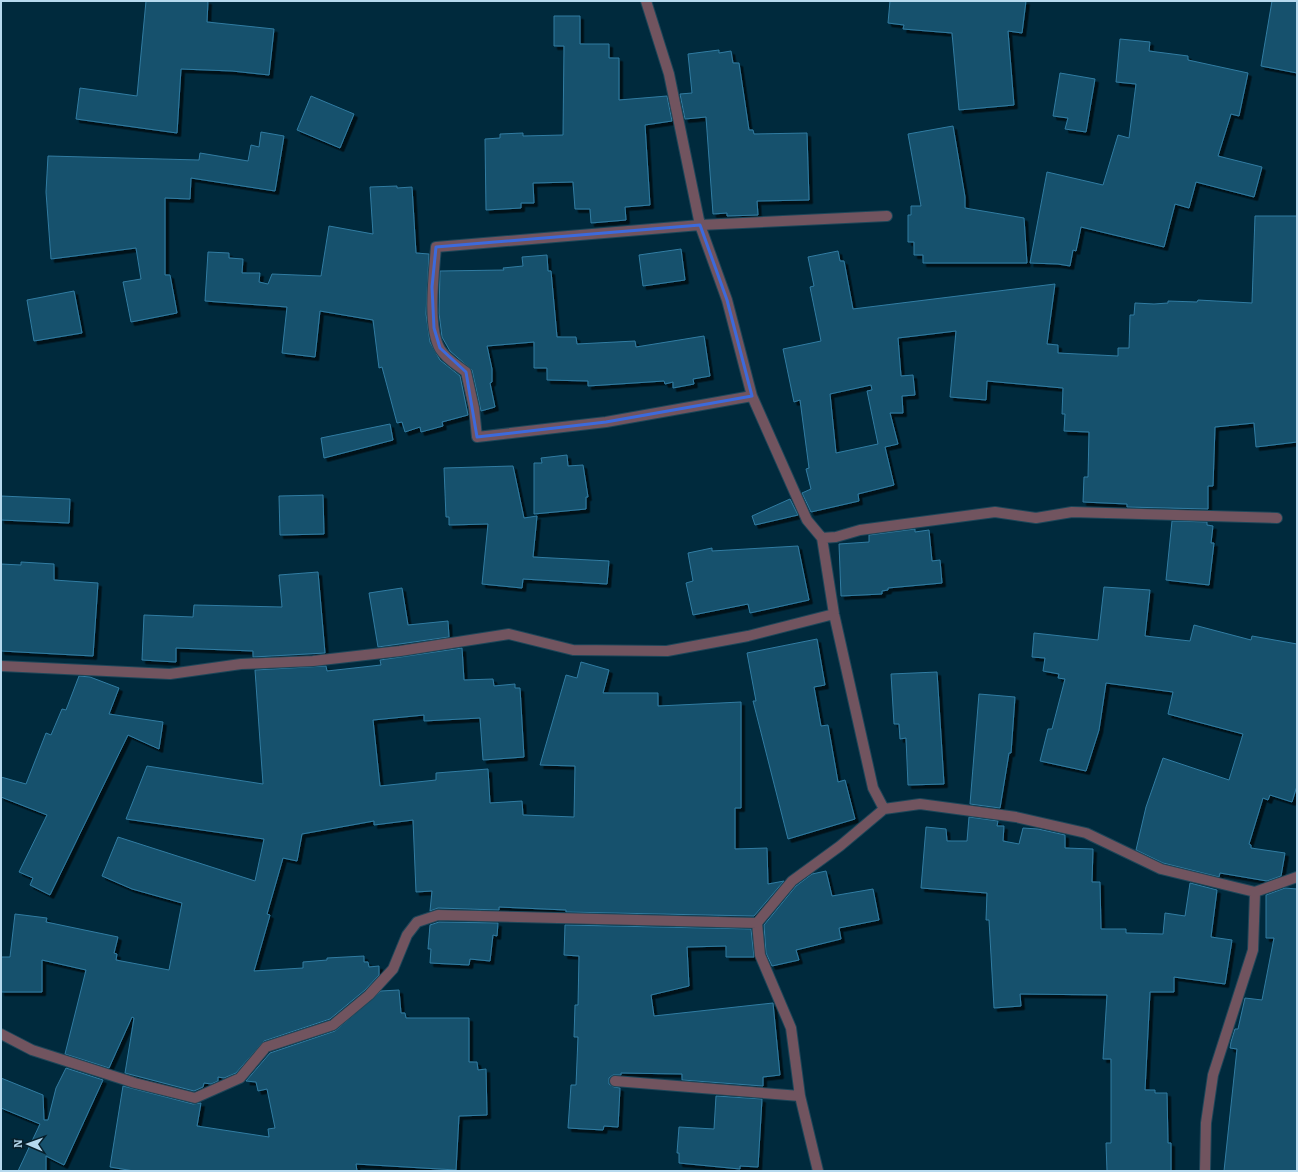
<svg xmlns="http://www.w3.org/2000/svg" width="1298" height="1172" viewBox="0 0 1298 1172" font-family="Bitter,serif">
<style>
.building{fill:#16516d;stroke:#317ca2;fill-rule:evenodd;filter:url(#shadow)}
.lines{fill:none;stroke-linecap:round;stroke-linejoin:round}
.street-casing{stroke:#1d4659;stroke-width:12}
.street{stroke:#71545f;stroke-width:10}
.marked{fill:none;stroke:#3c6adc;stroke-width:3;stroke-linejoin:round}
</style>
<defs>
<filter id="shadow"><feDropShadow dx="3.5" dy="3.5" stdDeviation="0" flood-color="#0009"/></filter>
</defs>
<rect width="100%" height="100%" fill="#002a3d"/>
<path class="building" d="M 146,1 L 208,1 L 207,22 L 274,29 L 269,75 L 232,71 L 181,69 L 177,133 L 76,119 L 80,88 L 137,96 Z
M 890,1 L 1026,1 L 1022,33 L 1008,31 L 1014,105 L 959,110 L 952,33 L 903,29 L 904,25 L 888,23 Z
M 1272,1 L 1297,1 L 1297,73 L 1261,66 Z
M 554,16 L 580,16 L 580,44 L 609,44 L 609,58 L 619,58 L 619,100 L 667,96 L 672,121 L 645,125 L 650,205 L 625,207 L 626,220 L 591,223 L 590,209 L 575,209 L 573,182 L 533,183 L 534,203 L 521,203 L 521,208 L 486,210 L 485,139 L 500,138 L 500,134 L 523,133 L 523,136 L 563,135 L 564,46 L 554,46 Z
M 1120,39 L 1150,42 L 1149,51 L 1188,56 L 1188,60 L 1248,73 L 1239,116 L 1231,114 L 1218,156 L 1262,167 L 1254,197 L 1196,182 L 1189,208 L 1175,204 L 1164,247 L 1081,227 L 1076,251 L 1073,250 L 1070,266 L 1058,264 L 1030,263 L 1047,172 L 1103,185 L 1118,135 L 1129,138 L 1136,84 L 1116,82 Z
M 719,50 L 719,53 L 731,51 L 733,63 L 739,63 L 749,130 L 753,130 L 754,134 L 807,133 L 809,200 L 757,201 L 758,215 L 727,216 L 727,213 L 713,214 L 706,117 L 685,119 L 680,94 L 692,93 L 688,54 Z
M 1060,73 L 1095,79 L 1086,132 L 1065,129 L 1068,118 L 1053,116 Z
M 311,96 L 354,114 L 340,148 L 297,130 Z
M 953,126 L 965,197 L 965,208 L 1024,218 L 1027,263 L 923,263 L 923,255 L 914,255 L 914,242 L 908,242 L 908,215 L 911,215 L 911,206 L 921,206 L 908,134 Z
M 261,132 L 284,136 L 275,191 L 191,178 L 190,199 L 165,198 L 165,275 L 170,275 L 177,313 L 131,322 L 123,282 L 141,279 L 136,248 L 51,259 L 46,192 L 48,156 L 199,160 L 200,153 L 248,161 L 251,145 L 259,147 Z
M 397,186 L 397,188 L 412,187 L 416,253 L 429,254 L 426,314 L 430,342 L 440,360 L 460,376 L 468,415 L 442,422 L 443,426 L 421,432 L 420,427 L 405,432 L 402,422 L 397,423 L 382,367 L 379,368 L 373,320 L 320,311 L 315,357 L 282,353 L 287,307 L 205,301 L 208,252 L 229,253 L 229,258 L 243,259 L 242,273 L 260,273 L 259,282 L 268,284 L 272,274 L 321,276 L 329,226 L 373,234 L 370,187 Z
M 1255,216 L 1297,216 L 1297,442 L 1256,447 L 1254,423 L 1215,427 L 1213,486 L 1208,486 L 1208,509 L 1127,507 L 1127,504 L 1083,502 L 1084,477 L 1088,477 L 1089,432 L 1064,431 L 1065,414 L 1062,414 L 1063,388 L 987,381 L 986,400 L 950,397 L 956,331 L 898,338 L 901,376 L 913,375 L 915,395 L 902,396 L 903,413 L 890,413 L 898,444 L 885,447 L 894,485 L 858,494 L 859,501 L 811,512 L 802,493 L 811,489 L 806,469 L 809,468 L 800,400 L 794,402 L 783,349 L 821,341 L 810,287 L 814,286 L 808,257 L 838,251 L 840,261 L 844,261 L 853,309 L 1055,284 L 1047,344 L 1058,345 L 1058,353 L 1118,356 L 1118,348 L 1129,348 L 1130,315 L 1134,315 L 1135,303 L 1154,304 L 1168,303 L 1168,301 L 1197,302 L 1198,300 L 1252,303 ZM 871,385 L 872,390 L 867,391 L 878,444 L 836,453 L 830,394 Z
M 681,249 L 685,280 L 643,286 L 639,255 Z
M 547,255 L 548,271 L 551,271 L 557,337 L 576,337 L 577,344 L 635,341 L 636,347 L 704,336 L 710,376 L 693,379 L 694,384 L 673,388 L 673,382 L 665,384 L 664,381 L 588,386 L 588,381 L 547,380 L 547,368 L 534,368 L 534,342 L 487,346 L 492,369 L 492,382 L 490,383 L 495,407 L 481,411 L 472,370 L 450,351 L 442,337 L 439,313 L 440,271 L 504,270 L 503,268 L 523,266 L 522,257 Z
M 74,291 L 82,333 L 34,341 L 27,300 Z
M 390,424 L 393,440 L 324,458 L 321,438 Z
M 567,455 L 568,466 L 583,465 L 588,497 L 586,497 L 586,509 L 534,514 L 534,463 L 542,463 L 541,458 Z
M 513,466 L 524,518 L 537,516 L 533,557 L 609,561 L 607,584 L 523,579 L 522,588 L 482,584 L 488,524 L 449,525 L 449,517 L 446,517 L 444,468 Z
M 323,495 L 324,534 L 280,535 L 279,496 Z
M 1,496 L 70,499 L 69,523 L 1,520 Z
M 790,499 L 798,515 L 755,525 L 752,516 Z
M 1172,521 L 1207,522 L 1207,525 L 1213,526 L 1211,543 L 1214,543 L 1209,585 L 1166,580 Z
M 915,529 L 915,532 L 929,530 L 932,561 L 940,560 L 942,583 L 888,588 L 888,590 L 882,591 L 882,594 L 841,596 L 839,544 L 869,542 L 869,535 Z
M 798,546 L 809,600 L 750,613 L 748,604 L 693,615 L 686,583 L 693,581 L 688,553 L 712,548 L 712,551 Z
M 21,562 L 54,564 L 54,580 L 98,583 L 93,656 L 1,651 L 1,564 L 21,565 Z
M 318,572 L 325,653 L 253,657 L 253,651 L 176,648 L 176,662 L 142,660 L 144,615 L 193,617 L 194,605 L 282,607 L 279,575 Z
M 1104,587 L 1150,590 L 1145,636 L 1190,641 L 1194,625 L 1251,640 L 1252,636 L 1297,644 L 1297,786 L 1292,802 L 1270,795 L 1268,800 L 1263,798 L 1249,844 L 1251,845 L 1251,848 L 1285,853 L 1281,876 L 1267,881 L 1220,873 L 1219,877 L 1163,863 L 1136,850 L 1146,807 L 1163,758 L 1229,780 L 1243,734 L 1168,714 L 1173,692 L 1106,683 L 1099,730 L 1086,771 L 1040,761 L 1048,729 L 1052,729 L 1065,679 L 1058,678 L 1059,674 L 1043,671 L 1045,658 L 1032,657 L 1034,633 L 1098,640 Z
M 402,588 L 408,625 L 448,621 L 449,637 L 378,647 L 369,593 Z
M 817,639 L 825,685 L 814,687 L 821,726 L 828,725 L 838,782 L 845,780 L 855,819 L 788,839 L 753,701 L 756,701 L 747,653 Z
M 462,648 L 464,680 L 493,679 L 494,686 L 515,684 L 515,688 L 520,688 L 524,757 L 483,760 L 480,718 L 424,721 L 424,715 L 373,720 L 380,786 L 436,780 L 436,773 L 488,769 L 490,803 L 522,801 L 523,815 L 574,817 L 575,766 L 540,765 L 566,675 L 577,678 L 581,662 L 609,670 L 603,693 L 658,693 L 658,706 L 741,702 L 741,808 L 735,808 L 735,849 L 767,848 L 768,884 L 784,881 L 754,916 L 566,912 L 566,910 L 499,907 L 499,910 L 438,908 L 430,911 L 432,891 L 416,892 L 413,820 L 374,825 L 374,821 L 302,834 L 297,861 L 283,858 L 267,914 L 270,915 L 254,971 L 303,968 L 303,962 L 327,960 L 327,958 L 364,956 L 364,962 L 368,962 L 369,967 L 379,966 L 379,975 L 365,990 L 330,1019 L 264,1041 L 236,1073 L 224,1078 L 218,1077 L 218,1081 L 211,1084 L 204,1083 L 203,1087 L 194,1091 L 125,1073 L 134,1018 L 132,1017 L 109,1068 L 65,1054 L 86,970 L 42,960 L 42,992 L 1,992 L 1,957 L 10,957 L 15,914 L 47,918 L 46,922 L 118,937 L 114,953 L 117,954 L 116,960 L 169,970 L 182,903 L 132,889 L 102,876 L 118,837 L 255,881 L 264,839 L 126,819 L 147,766 L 263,784 L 255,670 L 326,666 L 327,671 L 381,665 L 380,660 Z
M 937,672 L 944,784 L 908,785 L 906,738 L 900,739 L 899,724 L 894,724 L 891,674 Z
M 79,676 L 90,677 L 119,688 L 109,714 L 163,722 L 159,749 L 128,735 L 50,895 L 30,885 L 33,878 L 19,872 L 47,815 L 1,797 L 1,777 L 26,784 L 46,733 L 51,735 L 62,709 L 66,710 Z
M 979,694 L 1015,697 L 1011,753 L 1009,753 L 1000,808 L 970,804 Z
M 969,817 L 998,821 L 997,826 L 1004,826 L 1003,841 L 1019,844 L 1023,828 L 1038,829 L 1065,835 L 1065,848 L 1093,849 L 1092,882 L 1100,882 L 1101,929 L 1126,929 L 1126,933 L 1163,934 L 1165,913 L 1185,916 L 1190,883 L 1217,890 L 1211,937 L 1232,940 L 1225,984 L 1174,977 L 1174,992 L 1150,992 L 1145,1090 L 1155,1090 L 1155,1093 L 1167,1093 L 1168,1143 L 1171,1143 L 1171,1171 L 1107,1171 L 1106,1143 L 1111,1143 L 1111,1059 L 1103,1059 L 1107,995 L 1020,994 L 1021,1006 L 994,1008 L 989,920 L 986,920 L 987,893 L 921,888 L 926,827 L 946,829 L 947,841 L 967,841 Z
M 826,871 L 832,896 L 873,889 L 879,920 L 839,928 L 841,939 L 796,950 L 799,960 L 772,966 L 766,953 L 764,925 L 796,886 L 812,874 Z
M 1285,888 L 1297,889 L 1297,1171 L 1224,1171 L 1237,1049 L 1230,1048 L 1231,1042 L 1235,1029 L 1238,1029 L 1245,998 L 1262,1000 L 1274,938 L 1266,938 L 1266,895 Z
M 439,922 L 498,923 L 497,936 L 493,935 L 490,961 L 470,959 L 469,965 L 430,963 L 431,949 L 428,949 L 430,925 Z
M 565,925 L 751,929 L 754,957 L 726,957 L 726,946 L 687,947 L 689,986 L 651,995 L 654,1016 L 773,1003 L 780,1075 L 763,1077 L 763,1086 L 682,1080 L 682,1074 L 621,1073 L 621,1075 L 613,1075 L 609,1078 L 609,1084 L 614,1087 L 620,1088 L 618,1127 L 604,1126 L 603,1130 L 568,1128 L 571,1085 L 576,1085 L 578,1037 L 574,1037 L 575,1005 L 578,1005 L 579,956 L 564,955 Z
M 399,990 L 401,1013 L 405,1013 L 406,1018 L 469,1018 L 469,1062 L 477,1062 L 478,1070 L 486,1069 L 487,1115 L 459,1116 L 456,1170 L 356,1164 L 357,1171 L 134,1171 L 110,1167 L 123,1086 L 193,1104 L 201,1103 L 197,1126 L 269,1137 L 268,1129 L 275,1128 L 267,1089 L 258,1091 L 256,1082 L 246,1081 L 270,1053 L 335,1031 L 381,991 Z
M 66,1068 L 103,1080 L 64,1165 L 46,1156 L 46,1171 L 18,1171 L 40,1124 L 1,1108 L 1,1078 L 43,1095 L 44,1120 L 48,1120 L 56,1088 Z
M 716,1096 L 762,1099 L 758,1167 L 740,1166 L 740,1169 L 679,1163 L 679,1153 L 677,1153 L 679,1127 L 714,1129 Z"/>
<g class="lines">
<defs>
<path id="street" d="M 646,1 L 669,74 L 700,225 L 727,300 L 752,396 L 807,520 L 822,538 L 834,614 L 873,788 L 884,809 L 840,846 L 792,881 L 757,923 L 760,955 L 791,1028 L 800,1096 L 818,1171
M 752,396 L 606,422 L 477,437 L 474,408 L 466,372 C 457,365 446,359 440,349 C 427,327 434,272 436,247 L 700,225 L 887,216
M 822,538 L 836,537 L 860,530 L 995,512 L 1036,518 L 1072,512 L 1277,518
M 1,666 L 170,674 L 241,664 L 313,661 L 400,651 L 509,634 L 573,650 L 667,651 L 748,636 L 834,614
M 884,809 L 920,804 L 1016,817 L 1086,833 L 1161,869 L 1255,892 L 1297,877
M 1,1034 L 32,1050 L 135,1083 L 195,1098 L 240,1078 L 266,1047 L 333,1025 L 369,995 L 393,969 L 407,935 L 417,922 L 438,915 L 757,923
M 615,1081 L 800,1096
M 1205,1171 L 1206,1123 L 1213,1075 L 1253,950 L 1255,892"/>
</defs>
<use href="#street" class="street-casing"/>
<use href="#street" class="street"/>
</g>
<path class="marked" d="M 700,225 L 727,300 L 752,396 L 606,422 L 477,437 L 466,372 L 440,348 L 434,328 L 432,287 L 436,247 Z"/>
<rect width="1298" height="1172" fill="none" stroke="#b6d9ee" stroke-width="4"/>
<g transform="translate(28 1144) rotate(272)" stroke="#071f2b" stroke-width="3" paint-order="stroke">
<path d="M0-3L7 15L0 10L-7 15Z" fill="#b6d9ee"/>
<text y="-6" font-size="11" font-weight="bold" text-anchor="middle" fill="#b6d9ee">N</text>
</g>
</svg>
